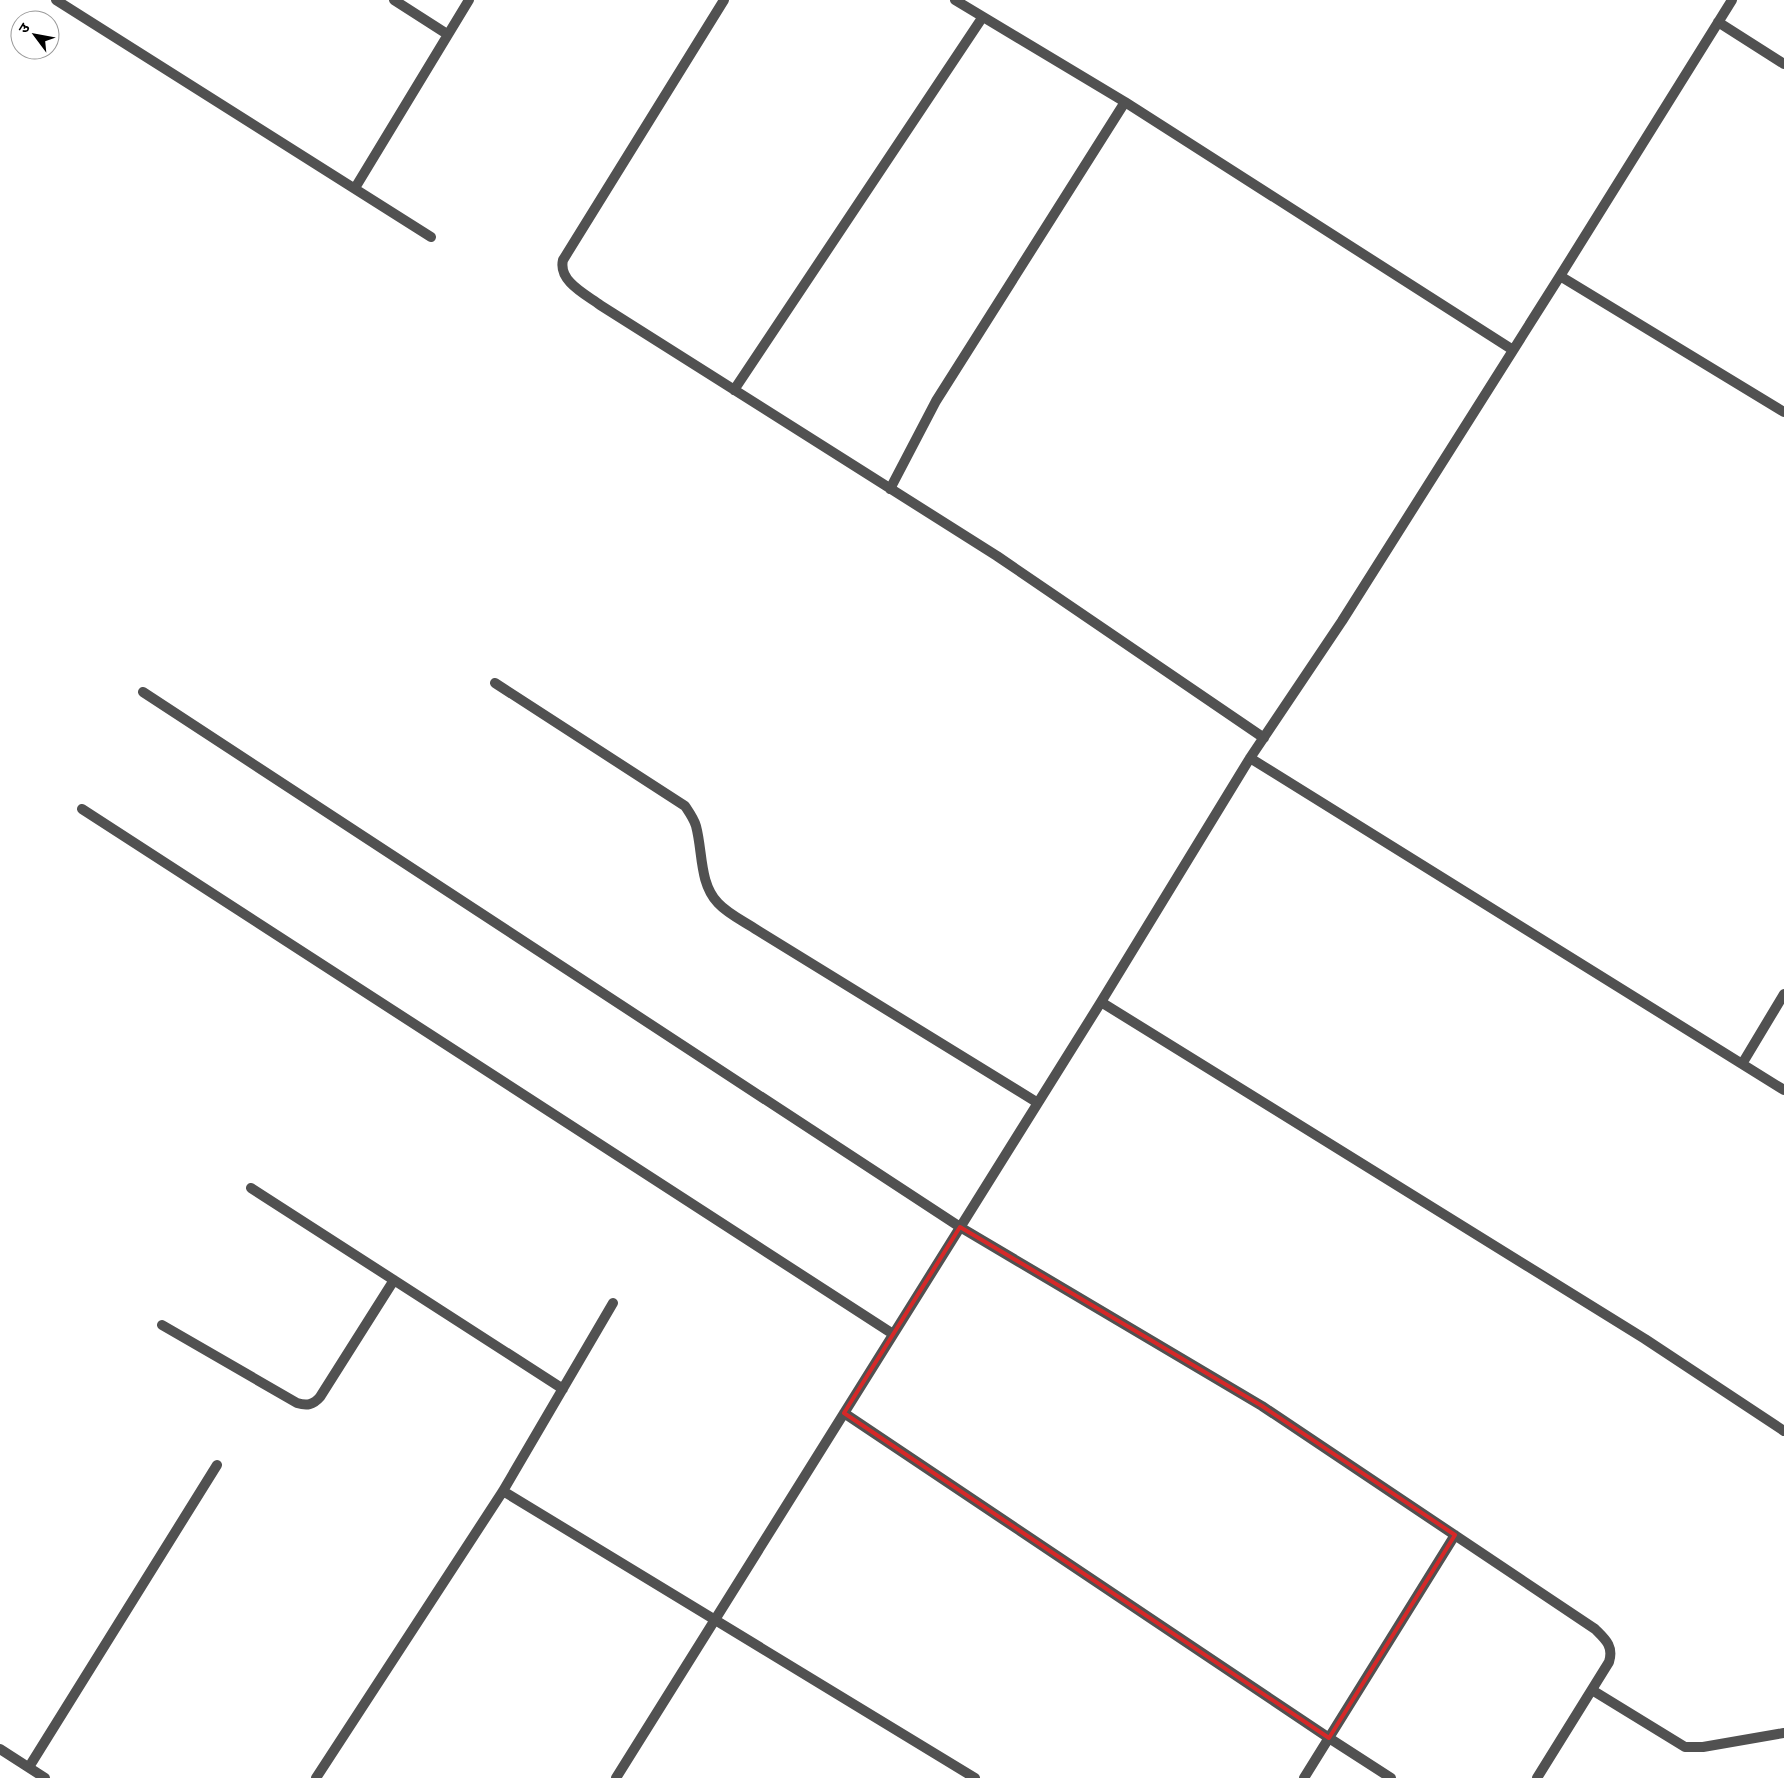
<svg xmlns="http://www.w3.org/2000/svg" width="1784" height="1778" viewBox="0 0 1784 1778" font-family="Ubuntu,'Noto Sans Devanagari',sans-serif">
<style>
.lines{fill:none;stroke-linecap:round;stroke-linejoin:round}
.street{stroke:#515151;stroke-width:10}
.marked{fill:none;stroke:#d62828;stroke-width:4;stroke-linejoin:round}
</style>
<rect width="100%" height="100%" fill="#fff"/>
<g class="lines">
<path class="street" d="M 56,0 L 431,237
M 394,0 L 447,34
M 724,0 L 563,260 C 558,281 585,294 600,305 L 997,556 L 1264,738
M 955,0 L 1125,102 L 1513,350
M 1718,22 L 1784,64
M 355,188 L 469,0
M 1560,276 L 1784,412
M 734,390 L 982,18
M 890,489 L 936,401 L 1125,102
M 495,683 L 685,806 C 689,812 694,819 696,826 C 703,852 699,883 718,903 C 728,914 745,922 757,930 L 1038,1103
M 143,692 L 960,1227 L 1262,1406 L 1595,1629 C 1605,1639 1614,1646 1609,1662 L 1537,1778
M 1250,758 L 1784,1090
M 82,809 L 893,1334
M 1101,1002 L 1645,1339 L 1784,1431
M 1742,1064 L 1784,994
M 251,1188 L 563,1389
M 162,1325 L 297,1403 C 307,1406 313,1405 320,1397 L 394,1280
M 844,1413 L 1329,1738 L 1391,1778
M 503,1491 L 975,1778
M 1592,1690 L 1685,1747 L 1703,1747 L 1784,1733
M 0,1749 L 45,1778
M 29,1767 L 217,1465
M 316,1778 L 503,1491 L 613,1303
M 616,1778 L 1101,1002 L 1250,758 L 1342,621 L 1560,276 L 1732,0
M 1304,1778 L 1455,1535"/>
</g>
<path class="marked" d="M 960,1227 L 1262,1406 L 1455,1535 L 1329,1738 L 844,1413 Z"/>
<g transform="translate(35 35) rotate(302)"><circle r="24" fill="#ffffff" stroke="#999999"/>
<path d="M0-4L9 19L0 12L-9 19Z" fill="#000000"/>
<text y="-8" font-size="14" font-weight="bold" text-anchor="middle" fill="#000000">उ</text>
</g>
</svg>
